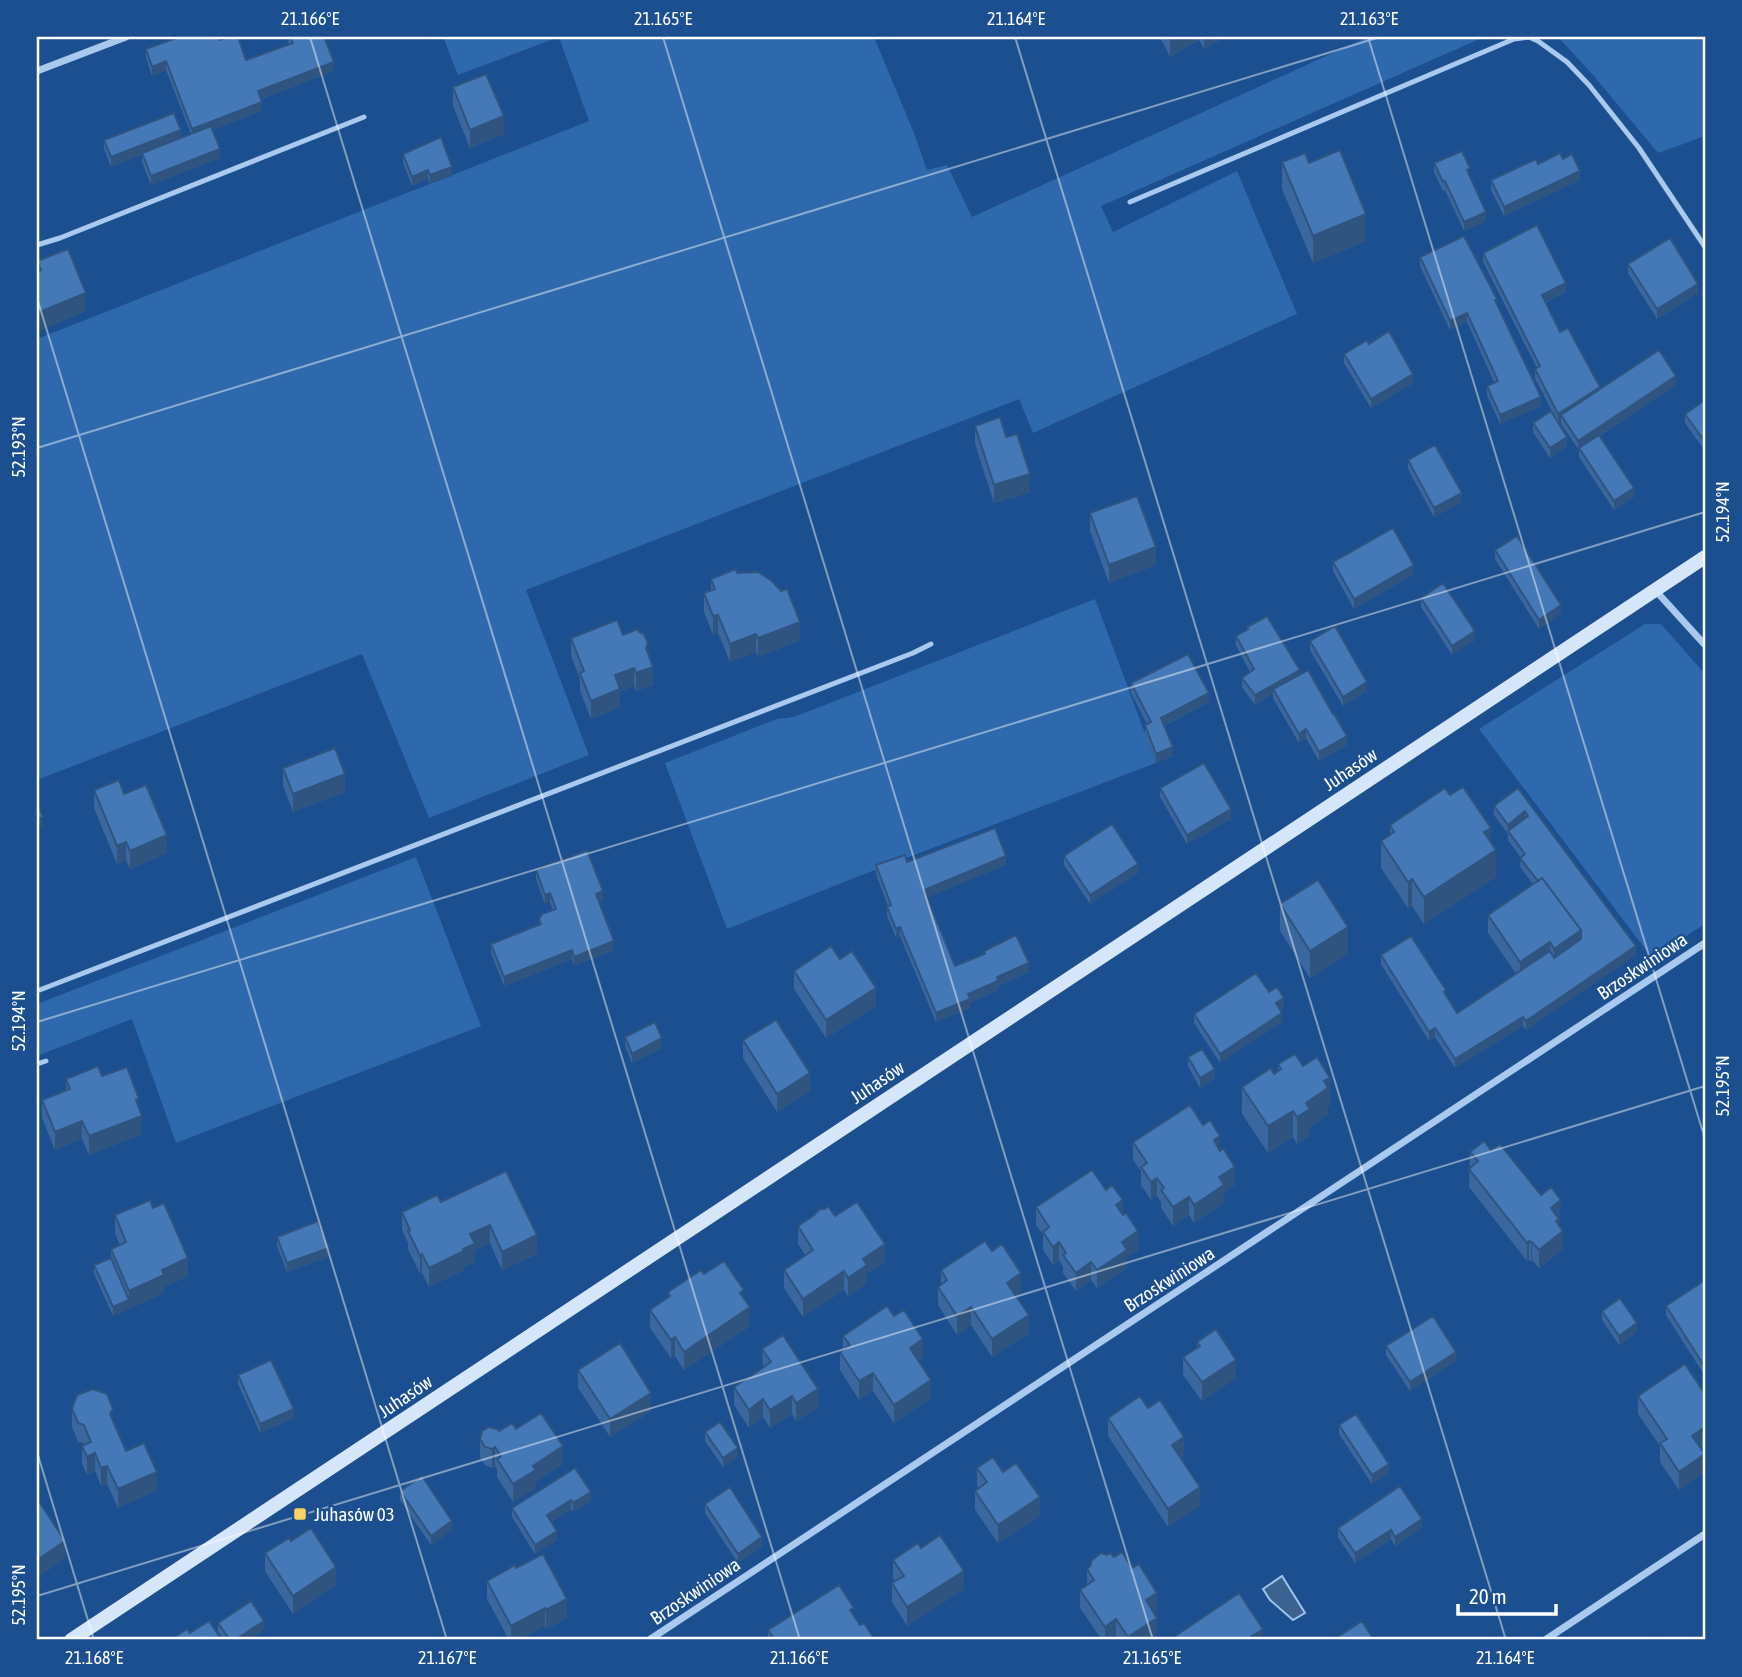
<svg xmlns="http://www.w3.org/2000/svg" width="1742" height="1677" viewBox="0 0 1742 1677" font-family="'Asap Condensed',sans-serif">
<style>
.green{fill:#2e69ad}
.water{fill:#3c6290;stroke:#9cc4f0;stroke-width:2}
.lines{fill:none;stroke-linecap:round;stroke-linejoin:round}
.lane{stroke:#a9c9ee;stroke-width:5}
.street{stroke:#a9c9ee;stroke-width:7}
.secondary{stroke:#d6e6fa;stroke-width:14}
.wall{fill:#3a679d}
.shaded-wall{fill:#305480}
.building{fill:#4478b7;stroke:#305480;stroke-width:2}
.ticks{fill:none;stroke:#fff;stroke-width:2;stroke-opacity:0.45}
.poi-dot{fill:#ffd166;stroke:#1b4f8f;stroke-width:2.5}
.labels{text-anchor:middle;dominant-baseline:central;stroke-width:5;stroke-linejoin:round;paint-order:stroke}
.street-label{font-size:19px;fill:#fff;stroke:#1b4f8f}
.poi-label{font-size:19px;fill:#fff;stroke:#1b4f8f;text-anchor:start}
.neatline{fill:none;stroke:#fff;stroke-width:2.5}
.ticks-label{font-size:18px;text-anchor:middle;fill:#fff}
</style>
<rect width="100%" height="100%" fill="#1b4f8f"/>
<path class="green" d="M 443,37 L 874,37 L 914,133 L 927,170 L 947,165 L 972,217 L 1368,37 L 1484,37 L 1101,206 L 1113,232 L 1237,171 L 1297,314 L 1033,433 L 1019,399 L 526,590 L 589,755 L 429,818 L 362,654 L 37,780 L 37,339 L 589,121 L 559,37 L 458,75 Z
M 1558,37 L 1705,37 L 1705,136 L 1658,153 L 1593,75 Z
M 1095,599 L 1156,763 L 854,878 L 727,929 L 665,763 L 777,719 L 794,717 Z
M 1645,624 L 1661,624 L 1705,674 L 1705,924 L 1652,958 L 1479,729 Z
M 416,857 L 481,1026 L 176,1143 L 132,1019 L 37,1056 L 37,1004 Z"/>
<path class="water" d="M 1282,1576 L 1305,1613 L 1293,1620 L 1270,1600 L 1263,1589 Z"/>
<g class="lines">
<path class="lane" d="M 1130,202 L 1514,39 L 1529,37 L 1538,41 L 1567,62 L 1589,85 L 1639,148 L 1705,247
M 37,245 L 60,238 L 364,117
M 37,991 L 913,653 L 931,644
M 37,1064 L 46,1061"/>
<path class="street" d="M 37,71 L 126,37
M 1655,590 L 1705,645
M 649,1640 L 1705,943
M 1545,1640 L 1705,1534"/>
<path class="secondary" d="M 71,1640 L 1705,557"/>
</g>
<path class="wall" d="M 287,37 L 324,37 L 334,71 L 261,99 L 262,111 L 212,130 L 220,158 L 151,185 L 142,162 L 142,154 L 111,167 L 104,149 L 104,140 L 181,138 L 191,134 L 166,70 L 152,76 L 146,58 L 146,49 L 220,40 L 246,60 L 289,44 Z
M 1160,37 L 1226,37 L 1204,49 L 1199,40 L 1170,57 Z
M 453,87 L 504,134 L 470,148 L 453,106 Z
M 403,154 L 452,176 L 430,184 L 428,179 L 412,186 L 403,163 Z
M 1563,159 L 1580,180 L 1504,216 L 1491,190 L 1491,180 Z
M 1282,162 L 1309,163 L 1366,241 L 1313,263 L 1282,189 Z
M 1434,163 L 1470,177 L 1486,221 L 1464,231 L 1445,190 L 1443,191 L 1434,172 Z
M 1483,253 L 1566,292 L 1545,303 L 1560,332 L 1600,389 L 1676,385 L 1600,436 L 1634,497 L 1614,510 L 1579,457 L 1579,450 L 1561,424 L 1561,421 L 1558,423 L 1535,378 L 1535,369 L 1537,368 L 1483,262 Z
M 1420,257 L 1497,306 L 1541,406 L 1500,424 L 1487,395 L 1487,386 L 1494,382 L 1467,322 L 1450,330 L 1420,266 Z
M 1628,264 L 1698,293 L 1657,319 L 1628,273 Z
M 1369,344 L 1413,383 L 1371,408 L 1344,363 L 1344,354 Z
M 1705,400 L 1705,451 L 1685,423 L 1685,414 Z
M 1533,423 L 1567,446 L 1550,458 L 1533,432 Z
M 975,426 L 1006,437 L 1030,492 L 994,503 L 975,444 Z
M 1408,460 L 1462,502 L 1434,517 L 1408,469 Z
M 1090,513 L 1156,565 L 1109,583 L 1090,531 Z
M 1495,550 L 1561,614 L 1539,629 L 1495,559 Z
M 1333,562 L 1414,574 L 1354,609 L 1333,571 Z
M 711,579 L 800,640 L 758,657 L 756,652 L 730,662 L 718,633 L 713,635 L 704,612 L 704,593 L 711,591 Z
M 1421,598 L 1475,640 L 1452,655 L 1421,607 Z
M 1247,627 L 1300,674 L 1347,745 L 1319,761 L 1306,738 L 1299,743 L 1273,698 L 1273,694 L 1255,705 L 1242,687 L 1242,678 L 1250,672 L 1236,645 L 1236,636 L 1247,630 Z
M 623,635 L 648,653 L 653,685 L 636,691 L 634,686 L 620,691 L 620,707 L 591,719 L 580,691 L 580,679 L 571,656 L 571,638 Z
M 1310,641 L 1367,691 L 1343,706 L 1310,650 Z
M 1131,683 L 1209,702 L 1164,726 L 1173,756 L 1156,763 L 1145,734 L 1145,725 L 1147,724 L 1131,693 Z
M 283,768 L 345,792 L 293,812 L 283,786 Z
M 1160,788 L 1231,819 L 1187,844 L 1160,797 Z
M 1518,788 L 1636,955 L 1526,1030 L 1523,1026 L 1455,1068 L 1435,1037 L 1429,1041 L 1381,964 L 1381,955 L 1446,995 L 1457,1013 L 1516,974 L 1488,933 L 1488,915 L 1533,884 L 1520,867 L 1521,858 L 1508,840 L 1508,834 L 1494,815 L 1494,806 Z
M 94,790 L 124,794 L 167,853 L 130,869 L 126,860 L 117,864 L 94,808 Z
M 1450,795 L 1491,842 L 1496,877 L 1424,924 L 1412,906 L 1408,908 L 1381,868 L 1381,841 L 1390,835 L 1390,825 Z
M 1064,856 L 1138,873 L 1090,904 L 1064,865 Z
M 907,862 L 1006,865 L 927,897 L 955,966 L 984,954 L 984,951 L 1029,972 L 998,986 L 998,990 L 970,1003 L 970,1008 L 936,1022 L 900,936 L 896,938 L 887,916 L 887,907 L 888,906 L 876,874 L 876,865 Z
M 536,870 L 603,900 L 599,902 L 614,950 L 574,966 L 572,959 L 504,986 L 491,953 L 491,944 L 539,925 L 539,919 L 553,910 L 550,902 L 545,904 L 536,879 Z
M 1280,904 L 1348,954 L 1310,978 L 1280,931 Z
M 840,959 L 876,1006 L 826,1038 L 794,989 L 794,971 Z
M 1269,992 L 1284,1007 L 1280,1009 L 1282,1022 L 1220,1063 L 1194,1023 L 1194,1014 Z
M 625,1037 L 662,1048 L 632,1063 L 625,1046 Z
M 743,1040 L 810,1091 L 777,1112 L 743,1058 Z
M 1188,1057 L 1215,1078 L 1200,1088 L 1188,1066 Z
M 1278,1064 L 1330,1105 L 1328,1106 L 1328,1114 L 1310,1127 L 1310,1136 L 1297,1144 L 1293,1137 L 1268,1153 L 1242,1114 L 1242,1087 L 1278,1071 Z
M 102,1076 L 139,1109 L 142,1134 L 89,1155 L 82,1139 L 55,1150 L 42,1118 L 42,1100 L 66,1090 L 66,1079 Z
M 1133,1142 L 1220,1150 L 1235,1185 L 1224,1192 L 1224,1203 L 1194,1223 L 1189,1215 L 1173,1226 L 1161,1208 L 1161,1202 L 1157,1196 L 1151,1200 L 1141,1185 L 1141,1171 L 1133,1160 Z
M 1491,1150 L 1541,1195 L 1561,1218 L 1559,1219 L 1559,1226 L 1563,1249 L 1539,1268 L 1532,1260 L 1531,1262 L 1529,1260 L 1527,1261 L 1469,1187 L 1470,1152 Z
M 506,1171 L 537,1254 L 502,1270 L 490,1243 L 475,1250 L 475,1262 L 464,1267 L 464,1270 L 429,1287 L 422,1273 L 420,1274 L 408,1249 L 408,1243 L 402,1230 L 402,1212 L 441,1202 Z
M 1036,1207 L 1123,1215 L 1138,1250 L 1127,1257 L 1127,1268 L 1097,1288 L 1091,1280 L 1076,1291 L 1063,1273 L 1063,1267 L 1059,1260 L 1053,1265 L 1043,1250 L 1043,1235 L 1036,1225 Z
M 115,1215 L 188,1276 L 164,1287 L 164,1293 L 113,1316 L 94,1274 L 94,1265 L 111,1258 L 111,1249 L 120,1245 L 115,1233 Z
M 835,1216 L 885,1262 L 867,1274 L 867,1283 L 848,1296 L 844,1290 L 803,1317 L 784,1288 L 784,1270 L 805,1255 L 798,1244 L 798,1226 Z
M 277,1237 L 329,1257 L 287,1272 L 277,1246 Z
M 941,1270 L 1021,1292 L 1016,1295 L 1029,1333 L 992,1357 L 971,1325 L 957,1335 L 938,1305 L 938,1287 L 941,1285 Z
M 704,1274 L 744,1299 L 750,1326 L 684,1370 L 675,1356 L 671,1358 L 650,1328 L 650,1310 L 668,1297 L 668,1292 Z
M 1705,1280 L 1703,1373 L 1666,1315 L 1666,1306 Z
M 1602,1311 L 1637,1332 L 1619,1345 L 1602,1320 Z
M 843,1336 L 923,1357 L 918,1361 L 931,1398 L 894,1423 L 873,1391 L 859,1400 L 840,1370 L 840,1352 L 843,1350 Z
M 1197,1342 L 1236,1378 L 1202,1401 L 1183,1375 L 1183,1357 L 1197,1348 Z
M 1386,1346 L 1456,1361 L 1410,1391 L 1386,1355 Z
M 762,1349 L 818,1408 L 796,1421 L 792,1414 L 770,1428 L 763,1417 L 749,1428 L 734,1405 L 734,1387 L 763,1368 Z
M 578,1370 L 651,1411 L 610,1437 L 578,1388 Z
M 238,1375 L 294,1418 L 260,1433 L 238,1384 Z
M 1705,1394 L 1705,1453 L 1702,1448 L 1701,1448 L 1705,1472 L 1679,1490 L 1660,1462 L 1660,1446 L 1638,1414 L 1638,1396 Z
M 1148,1408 L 1184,1455 L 1180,1458 L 1200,1506 L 1168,1527 L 1108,1436 L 1108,1418 Z
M 72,1409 L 113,1420 L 126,1451 L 157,1490 L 118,1508 L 107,1484 L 101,1486 L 95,1471 L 87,1475 L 82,1464 L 82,1446 L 84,1445 L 84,1443 L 78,1442 L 72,1427 Z
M 1339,1425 L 1389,1473 L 1372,1484 L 1339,1434 Z
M 516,1429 L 563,1464 L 536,1482 L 536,1488 L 513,1502 L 497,1477 L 497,1469 L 495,1466 L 492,1468 L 485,1465 L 480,1458 L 480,1439 L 499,1431 Z
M 705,1432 L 738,1457 L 723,1467 L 705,1441 Z
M 575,1468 L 591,1501 L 573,1512 L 571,1509 L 551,1522 L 557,1540 L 535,1554 L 512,1517 L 512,1508 Z
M 977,1468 L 1003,1472 L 1040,1516 L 998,1543 L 975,1510 L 975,1491 L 979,1488 L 977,1486 Z
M 400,1491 L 452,1530 L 431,1545 L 400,1500 Z
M 705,1504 L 762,1546 L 738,1563 L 705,1513 Z
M 1338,1528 L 1422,1528 L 1395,1546 L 1391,1539 L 1355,1563 L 1338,1537 Z
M 291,1541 L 336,1585 L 293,1614 L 265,1571 L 265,1553 Z
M 921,1548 L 964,1589 L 907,1626 L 892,1602 L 892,1583 L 895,1581 L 893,1578 L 893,1560 Z
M 516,1568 L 567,1618 L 546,1629 L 545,1626 L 518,1640 L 509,1640 L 487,1599 L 487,1581 Z
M 1087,1569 L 1157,1611 L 1154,1613 L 1157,1636 L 1150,1640 L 1118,1640 L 1116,1637 L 1112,1640 L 1102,1640 L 1080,1608 L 1080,1590 L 1087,1585 Z
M 1705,1614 L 1705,1638 L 1703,1634 L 1703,1616 Z
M 854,1616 L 860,1625 L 875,1640 L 768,1640 L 768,1630 Z
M 218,1623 L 264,1630 L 249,1640 L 224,1640 L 218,1632 Z"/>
<path class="shaded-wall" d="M 1175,37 L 1199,37 L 1199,40 L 1170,57 L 1170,39 Z
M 1204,37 L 1226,37 L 1204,49 Z
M 166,61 L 166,70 L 152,76 L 152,67 Z
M 334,62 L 334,71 L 258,100 L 258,91 Z
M 262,102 L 262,111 L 192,138 L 192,129 Z
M 504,116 L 504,134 L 470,148 L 470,130 Z
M 181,130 L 181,139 L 111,167 L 111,157 Z
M 220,149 L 220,158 L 151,185 L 151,176 Z
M 452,167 L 452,176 L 430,184 L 430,175 Z
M 428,170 L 428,179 L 412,186 L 412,177 Z
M 1580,171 L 1580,180 L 1504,216 L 1504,207 Z
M 1486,212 L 1486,221 L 1464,231 L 1464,222 Z
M 1366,214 L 1366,241 L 1313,263 L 1313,236 Z
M 1566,283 L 1566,292 L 1542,304 L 1542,295 Z
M 1698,284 L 1698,293 L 1657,319 L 1657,309 Z
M 86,293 L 86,311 L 37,332 L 37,313 Z
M 1467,313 L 1467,322 L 1450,330 L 1450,321 Z
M 1413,374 L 1413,383 L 1371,408 L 1371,399 Z
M 1676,376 L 1676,385 L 1578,450 L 1578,441 Z
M 1600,387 L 1600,396 L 1561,415 L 1561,421 L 1558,423 L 1558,414 Z
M 1541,397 L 1541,406 L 1500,424 L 1500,415 Z
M 1567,437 L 1567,446 L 1550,458 L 1550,448 Z
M 1030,474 L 1030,492 L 994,503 L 994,485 Z
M 1634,488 L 1634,497 L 1614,510 L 1614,501 Z
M 1462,493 L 1462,502 L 1434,517 L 1434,508 Z
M 1156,547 L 1156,565 L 1109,583 L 1109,565 Z
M 1414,565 L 1414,574 L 1354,609 L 1354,599 Z
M 1561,605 L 1561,614 L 1539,629 L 1539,620 Z
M 718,615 L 718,633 L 713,635 L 713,616 Z
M 800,622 L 800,640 L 758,657 L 758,638 Z
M 1475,631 L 1475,640 L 1452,655 L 1452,646 Z
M 756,634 L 756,652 L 730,662 L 730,644 Z
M 653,667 L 653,685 L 636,691 L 636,673 Z
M 634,668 L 634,686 L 620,691 L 620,707 L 591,719 L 591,701 L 615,675 Z
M 1300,670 L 1300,679 L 1273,689 L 1273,694 L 1255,705 L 1255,695 Z
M 1367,682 L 1367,691 L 1343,706 L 1343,697 Z
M 1209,693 L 1209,702 L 1161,727 L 1161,718 Z
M 1306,729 L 1306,738 L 1299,743 L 1299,734 Z
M 1347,736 L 1347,745 L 1319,761 L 1319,752 Z
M 1173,747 L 1173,756 L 1156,763 L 1156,754 Z
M 345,774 L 345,792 L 293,812 L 293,794 Z
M 1231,809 L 1231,819 L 1187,844 L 1187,835 Z
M 1525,811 L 1525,821 L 1508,831 L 1508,834 L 1508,825 Z
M 43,817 L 43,826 L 37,829 L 37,820 Z
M 1491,828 L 1491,853 L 1496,850 L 1496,877 L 1424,924 L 1424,897 L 1484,832 Z
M 167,835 L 167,853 L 130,869 L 130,851 Z
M 126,842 L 126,860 L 117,864 L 117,846 Z
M 1006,856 L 1006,865 L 924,899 L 924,890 Z
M 1138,864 L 1138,873 L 1090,904 L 1090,895 Z
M 1412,879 L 1412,906 L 1408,908 L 1408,882 Z
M 603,891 L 603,900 L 596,903 L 596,894 Z
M 550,893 L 550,902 L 545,904 L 545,895 Z
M 900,927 L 900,936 L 896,938 L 896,929 Z
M 1348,927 L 1348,954 L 1310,978 L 1310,951 Z
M 1581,930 L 1581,948 L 1554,967 L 1554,949 Z
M 614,941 L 614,950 L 574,966 L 574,957 Z
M 1550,942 L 1550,960 L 1520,980 L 1520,962 Z
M 1636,946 L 1636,955 L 1526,1030 L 1526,1021 Z
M 572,950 L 572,959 L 504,986 L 504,977 Z
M 1029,963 L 1029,972 L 998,986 L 998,990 L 970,1003 L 970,1008 L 936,1022 L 936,1013 L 997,977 Z
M 876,988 L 876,1006 L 826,1038 L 826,1020 Z
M 1284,998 L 1284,1007 L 1276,1012 L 1276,1003 Z
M 1282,1013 L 1282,1022 L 1220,1063 L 1220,1054 Z
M 1523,1017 L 1523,1026 L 1455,1068 L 1455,1059 Z
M 1435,1028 L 1435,1037 L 1429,1041 L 1429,1032 Z
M 662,1038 L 662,1048 L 632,1063 L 632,1054 Z
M 1215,1069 L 1215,1078 L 1200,1088 L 1200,1078 Z
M 810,1073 L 810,1091 L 777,1112 L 777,1094 Z
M 1330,1078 L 1330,1105 L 1328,1106 L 1328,1114 L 1310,1127 L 1310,1136 L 1297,1144 L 1297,1117 L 1306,1103 L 1324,1081 Z
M 139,1099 L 139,1117 L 142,1116 L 142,1134 L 89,1155 L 89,1136 Z
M 1293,1111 L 1293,1137 L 1268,1153 L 1268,1126 Z
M 82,1121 L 82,1139 L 55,1150 L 55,1132 Z
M 1220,1136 L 1220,1154 L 1214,1140 Z
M 1235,1167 L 1235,1185 L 1224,1192 L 1224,1203 L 1194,1223 L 1194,1205 L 1219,1177 Z
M 1157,1178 L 1157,1196 L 1151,1200 L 1151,1182 Z
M 1189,1197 L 1189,1215 L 1173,1226 L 1173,1207 Z
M 1123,1200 L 1123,1219 L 1116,1205 Z
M 1561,1200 L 1559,1234 L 1563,1231 L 1563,1249 L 1539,1268 L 1539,1250 L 1551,1208 Z
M 490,1225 L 490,1243 L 475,1250 L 475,1262 L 464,1267 L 464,1270 L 429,1287 L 429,1268 L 463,1249 L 470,1234 Z
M 1138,1231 L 1138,1250 L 1127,1257 L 1127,1268 L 1097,1288 L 1097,1270 L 1122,1242 Z
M 537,1235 L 537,1254 L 502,1270 L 502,1252 Z
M 1529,1241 L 1529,1260 L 1527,1261 L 1527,1243 Z
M 1059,1242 L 1059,1260 L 1053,1265 L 1053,1247 Z
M 1532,1242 L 1532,1260 L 1531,1262 L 1531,1243 Z
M 885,1244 L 885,1262 L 867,1274 L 867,1283 L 848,1296 L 848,1278 L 863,1259 Z
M 329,1248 L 329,1257 L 287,1272 L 287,1263 Z
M 422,1254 L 422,1273 L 420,1274 L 420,1256 Z
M 188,1258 L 188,1276 L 164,1287 L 164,1293 L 129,1309 L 129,1291 L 162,1270 Z
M 1091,1262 L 1091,1280 L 1076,1291 L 1076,1273 Z
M 844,1271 L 844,1290 L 803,1317 L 803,1299 Z
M 1021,1273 L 1021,1292 L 1007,1301 L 1007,1283 Z
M 129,1300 L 129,1309 L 113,1316 L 113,1307 Z
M 750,1307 L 750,1326 L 684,1370 L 684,1352 Z
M 971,1307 L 971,1325 L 957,1335 L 957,1316 Z
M 1029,1315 L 1029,1333 L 992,1357 L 992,1339 Z
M 1637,1323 L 1637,1332 L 1619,1345 L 1619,1336 Z
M 675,1337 L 675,1356 L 671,1358 L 671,1340 Z
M 923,1339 L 923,1357 L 910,1366 L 910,1348 Z
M 1456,1352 L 1456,1361 L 1410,1391 L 1410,1382 Z
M 1236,1360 L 1236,1378 L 1202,1401 L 1202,1382 Z
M 1705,1363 L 1705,1372 L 1703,1373 L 1703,1364 Z
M 873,1373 L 873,1391 L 859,1400 L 859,1381 Z
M 931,1380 L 931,1398 L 894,1423 L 894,1405 Z
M 818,1389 L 818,1408 L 796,1421 L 796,1403 Z
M 651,1393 L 651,1411 L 610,1437 L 610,1419 Z
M 792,1396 L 792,1414 L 770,1428 L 770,1410 Z
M 763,1399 L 763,1417 L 749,1428 L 749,1410 Z
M 294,1409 L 294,1418 L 260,1433 L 260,1424 Z
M 1702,1429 L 1702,1448 L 1692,1454 L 1692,1436 Z
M 1184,1437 L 1184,1455 L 1172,1464 L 1172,1445 Z
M 563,1446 L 563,1464 L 536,1482 L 536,1488 L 513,1502 L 513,1484 L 533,1466 Z
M 495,1447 L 495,1466 L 492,1468 L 492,1449 Z
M 738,1448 L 738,1457 L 723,1467 L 723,1458 Z
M 95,1453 L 95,1471 L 87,1475 L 87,1457 Z
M 1705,1454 L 1705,1472 L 1679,1490 L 1679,1472 Z
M 1389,1464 L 1389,1473 L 1372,1484 L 1372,1475 Z
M 107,1466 L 107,1484 L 101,1486 L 101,1468 Z
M 157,1472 L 157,1490 L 118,1508 L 118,1489 Z
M 1200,1487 L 1200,1506 L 1168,1527 L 1168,1509 Z
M 591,1492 L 591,1501 L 573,1512 L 573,1503 Z
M 1040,1497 L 1040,1516 L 998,1543 L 998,1525 Z
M 571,1500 L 571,1509 L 547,1524 L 547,1515 Z
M 1422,1519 L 1422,1528 L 1395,1546 L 1395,1537 Z
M 452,1521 L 452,1530 L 431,1545 L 431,1536 Z
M 1391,1530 L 1391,1539 L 1355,1563 L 1355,1553 Z
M 557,1531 L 557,1540 L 535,1554 L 535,1545 Z
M 762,1537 L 762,1546 L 738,1563 L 738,1554 Z
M 65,1541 L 65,1559 L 37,1578 L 37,1560 Z
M 336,1567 L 336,1585 L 293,1614 L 293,1596 Z
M 964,1571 L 964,1589 L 907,1626 L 907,1607 Z
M 1157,1593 L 1157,1611 L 1146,1619 L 1146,1600 Z
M 567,1599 L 567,1618 L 546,1629 L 546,1610 Z
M 545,1608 L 545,1626 L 518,1640 L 511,1640 L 511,1626 Z
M 1157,1618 L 1157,1636 L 1150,1640 L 1128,1640 L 1128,1637 Z
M 1116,1619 L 1116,1637 L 1112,1640 L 1105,1640 L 1105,1627 Z
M 264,1621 L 264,1630 L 249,1640 L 235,1640 Z
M 1263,1629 L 1263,1638 L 1260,1640 L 1246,1640 Z"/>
<path class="building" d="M 179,37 L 219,37 L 220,40 L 229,37 L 238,37 L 246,60 L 293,43 L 290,37 L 324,37 L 334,62 L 258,91 L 262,102 L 192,129 L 166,61 L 152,67 L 146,49 Z
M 486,74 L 504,116 L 470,130 L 453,87 Z
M 174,113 L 181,130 L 111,157 L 104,140 Z
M 211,126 L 220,149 L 151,176 L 142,153 Z
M 441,137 L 452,167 L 430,175 L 428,170 L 412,177 L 403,154 Z
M 1340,150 L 1366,214 L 1313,236 L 1282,162 L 1305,153 L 1309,163 Z
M 1462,151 L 1470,168 L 1467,170 L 1486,212 L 1464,222 L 1445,181 L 1443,182 L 1434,163 Z
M 1560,153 L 1563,159 L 1572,154 L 1580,171 L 1504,207 L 1491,180 L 1536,159 L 1538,164 Z
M 1537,225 L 1566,283 L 1542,295 L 1560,332 L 1568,328 L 1600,387 L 1558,414 L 1535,369 L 1540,366 L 1483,253 Z
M 1464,236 L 1497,299 L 1495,300 L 1541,397 L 1500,415 L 1487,386 L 1498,381 L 1467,313 L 1450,321 L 1420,257 Z
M 1670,238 L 1698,284 L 1657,309 L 1628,264 Z
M 68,249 L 86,293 L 37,313 L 37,272 L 41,270 L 37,261 Z
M 1389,331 L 1413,374 L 1371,399 L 1344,354 L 1367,340 L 1369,344 Z
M 1659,350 L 1676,376 L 1578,441 L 1561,415 Z
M 1705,400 L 1705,442 L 1685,414 Z
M 1551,411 L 1567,437 L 1550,448 L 1533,423 Z
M 1000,417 L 1006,437 L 1017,434 L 1030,474 L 994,485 L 975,426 Z
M 1599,435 L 1634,488 L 1614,501 L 1579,448 Z
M 1435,445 L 1462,493 L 1434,508 L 1408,460 Z
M 1137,496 L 1156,547 L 1109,565 L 1090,513 Z
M 1393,528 L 1414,565 L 1354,599 L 1333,562 Z
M 1517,536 L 1561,605 L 1539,620 L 1495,550 Z
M 736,569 L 737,573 L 758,572 L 772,581 L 781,591 L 787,589 L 800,622 L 758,638 L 756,634 L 730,644 L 718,615 L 713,616 L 704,593 L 715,589 L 711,579 Z
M 1443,583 L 1475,631 L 1452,646 L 1421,598 Z
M 1267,616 L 1300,670 L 1255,695 L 1242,678 L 1254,669 L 1236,636 L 1248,629 L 1247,627 Z
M 617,620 L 623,635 L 638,629 L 639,632 L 644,634 L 648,643 L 646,648 L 653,667 L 636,673 L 634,668 L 615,675 L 620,689 L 591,701 L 580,673 L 584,671 L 571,638 Z
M 1335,626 L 1367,682 L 1343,697 L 1310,641 Z
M 1188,654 L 1209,693 L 1161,718 L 1173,747 L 1156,754 L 1145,725 L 1151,722 L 1131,683 Z
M 1308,670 L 1333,714 L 1334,714 L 1347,736 L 1319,752 L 1306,729 L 1299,734 L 1273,689 Z
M 335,748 L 345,774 L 293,794 L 283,768 Z
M 1204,763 L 1231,809 L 1187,835 L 1160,788 Z
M 119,780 L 124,794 L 146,785 L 167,835 L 130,851 L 126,842 L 117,846 L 94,790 Z
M 1463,787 L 1491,828 L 1484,832 L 1496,850 L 1424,897 L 1412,879 L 1408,882 L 1381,841 L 1394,832 L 1390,825 L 1445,788 L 1450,795 Z
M 1518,788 L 1636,946 L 1526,1021 L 1523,1017 L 1455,1059 L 1435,1028 L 1429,1032 L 1381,955 L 1411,936 L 1446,990 L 1444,992 L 1457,1013 L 1550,951 L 1554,958 L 1581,939 L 1581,930 L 1542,878 L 1538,881 L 1520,858 L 1525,854 L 1508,831 L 1528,816 L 1525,811 L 1508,825 L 1494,806 Z
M 37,802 L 43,817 L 37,820 Z
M 1112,824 L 1138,864 L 1090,895 L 1064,856 Z
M 995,828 L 1006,856 L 924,890 L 955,966 L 985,954 L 984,951 L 1016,935 L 1029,963 L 997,977 L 998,981 L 968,994 L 970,999 L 936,1013 L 900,927 L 896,929 L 887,907 L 891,905 L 876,865 L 905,855 L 907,862 Z
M 587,850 L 603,891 L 596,894 L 614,941 L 574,957 L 572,950 L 504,977 L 491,944 L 541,924 L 539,919 L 542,914 L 556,909 L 550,893 L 545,895 L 536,870 Z
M 1542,878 L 1581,930 L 1554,949 L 1550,942 L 1520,962 L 1488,915 Z
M 1318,880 L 1348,927 L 1310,951 L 1280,904 Z
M 831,946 L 840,959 L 852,951 L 876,988 L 826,1020 L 794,971 Z
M 1256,973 L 1269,992 L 1277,987 L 1284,998 L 1276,1003 L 1282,1013 L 1220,1054 L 1194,1014 Z
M 776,1020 L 810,1073 L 777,1094 L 743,1040 Z
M 655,1022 L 662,1038 L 632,1054 L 625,1037 Z
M 1202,1049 L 1215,1069 L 1200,1078 L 1188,1057 Z
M 1295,1054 L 1303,1066 L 1317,1057 L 1330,1078 L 1324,1081 L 1328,1088 L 1306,1103 L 1310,1109 L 1297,1117 L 1293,1111 L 1268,1126 L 1242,1087 L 1271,1068 L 1274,1074 L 1281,1069 L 1278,1064 Z
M 98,1066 L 102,1076 L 127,1067 L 139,1099 L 136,1100 L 142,1116 L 89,1136 L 82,1121 L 55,1132 L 42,1100 L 70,1089 L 66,1079 Z
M 1190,1105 L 1203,1125 L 1210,1120 L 1220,1136 L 1214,1140 L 1220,1151 L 1223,1148 L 1235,1167 L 1219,1177 L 1224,1185 L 1194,1205 L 1189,1197 L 1173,1207 L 1161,1190 L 1164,1188 L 1157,1178 L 1151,1182 L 1141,1167 L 1147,1163 L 1133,1142 Z
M 1484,1141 L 1491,1150 L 1500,1144 L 1541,1195 L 1551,1187 L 1561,1200 L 1551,1208 L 1559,1219 L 1556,1221 L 1563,1231 L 1539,1250 L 1532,1242 L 1531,1243 L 1529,1241 L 1527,1243 L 1469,1169 L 1478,1161 L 1470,1152 Z
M 1092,1170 L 1106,1190 L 1112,1185 L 1123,1200 L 1116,1205 L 1123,1215 L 1126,1213 L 1138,1231 L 1122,1242 L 1127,1250 L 1097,1270 L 1091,1262 L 1076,1273 L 1063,1255 L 1066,1253 L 1059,1242 L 1053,1247 L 1043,1232 L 1049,1227 L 1036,1207 Z
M 506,1171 L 537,1235 L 502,1252 L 490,1225 L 470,1234 L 475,1244 L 463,1249 L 464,1251 L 429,1268 L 422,1254 L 420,1256 L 408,1231 L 410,1230 L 402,1212 L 437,1195 L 441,1202 Z
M 150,1200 L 153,1208 L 164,1203 L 188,1258 L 162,1270 L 164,1275 L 129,1291 L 111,1249 L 126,1242 L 115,1215 Z
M 857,1202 L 885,1244 L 863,1259 L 867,1265 L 848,1278 L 844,1271 L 803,1299 L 784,1270 L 813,1250 L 798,1226 L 813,1216 L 820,1209 L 825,1209 L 828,1206 L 835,1216 Z
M 318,1221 L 329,1248 L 287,1263 L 277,1237 Z
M 985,1241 L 992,1251 L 1002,1244 L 1021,1273 L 1007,1283 L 1029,1315 L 992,1339 L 971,1307 L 957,1316 L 938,1287 L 947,1280 L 941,1270 Z
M 111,1258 L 129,1300 L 113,1307 L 94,1265 Z
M 724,1261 L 744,1290 L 740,1293 L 750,1307 L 684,1352 L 675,1337 L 671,1340 L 650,1310 L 670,1296 L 668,1292 L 701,1270 L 704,1274 Z
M 1705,1280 L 1705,1363 L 1703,1364 L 1666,1306 Z
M 1620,1298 L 1637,1323 L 1619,1336 L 1602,1311 Z
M 887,1306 L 894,1316 L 904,1310 L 923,1339 L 910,1348 L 931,1380 L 894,1405 L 873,1373 L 859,1381 L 840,1352 L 850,1345 L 843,1336 Z
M 1433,1316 L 1456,1352 L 1410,1382 L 1386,1346 Z
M 1216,1329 L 1236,1360 L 1202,1382 L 1183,1357 L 1200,1346 L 1197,1342 Z
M 783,1335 L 818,1389 L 796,1403 L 792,1396 L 770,1410 L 763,1399 L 749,1410 L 734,1387 L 771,1362 L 762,1349 Z
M 620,1343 L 651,1393 L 610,1419 L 578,1370 Z
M 271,1360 L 294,1409 L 260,1424 L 238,1375 Z
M 1685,1364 L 1705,1394 L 1705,1435 L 1702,1429 L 1692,1436 L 1705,1454 L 1679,1472 L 1660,1443 L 1667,1439 L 1638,1396 Z
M 93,1389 L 107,1394 L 113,1409 L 110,1414 L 126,1451 L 144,1443 L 157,1472 L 118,1489 L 107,1466 L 101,1468 L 95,1453 L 87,1457 L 82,1446 L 91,1442 L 84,1425 L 78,1423 L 72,1409 L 77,1395 Z
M 1140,1396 L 1148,1408 L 1160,1400 L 1184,1437 L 1172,1445 L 1200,1487 L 1168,1509 L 1108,1418 Z
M 541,1413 L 563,1446 L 533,1466 L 536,1470 L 513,1484 L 497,1459 L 501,1456 L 495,1447 L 492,1449 L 485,1447 L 480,1439 L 482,1431 L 489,1427 L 497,1429 L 499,1431 L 512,1423 L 516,1429 Z
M 1356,1414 L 1389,1464 L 1372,1475 L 1339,1425 Z
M 720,1422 L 738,1448 L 723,1458 L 705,1432 Z
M 993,1457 L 1003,1472 L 1016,1463 L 1040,1497 L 998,1525 L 975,1491 L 987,1482 L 977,1468 Z
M 575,1468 L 591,1492 L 573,1503 L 571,1500 L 547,1515 L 557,1531 L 535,1545 L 512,1508 Z
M 422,1476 L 452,1521 L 431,1536 L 400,1491 Z
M 1400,1486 L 1422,1519 L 1395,1537 L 1391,1530 L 1355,1553 L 1338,1528 Z
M 730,1487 L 762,1537 L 738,1554 L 705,1504 Z
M 38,1500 L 65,1541 L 37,1560 L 37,1501 Z
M 311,1528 L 336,1567 L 293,1596 L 265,1553 L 289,1538 L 291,1541 Z
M 940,1535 L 964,1571 L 907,1607 L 892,1583 L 904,1576 L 893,1560 L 918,1543 L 921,1548 Z
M 1122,1552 L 1132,1568 L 1139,1564 L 1157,1593 L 1146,1600 L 1157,1618 L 1128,1637 L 1116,1619 L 1105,1627 L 1080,1590 L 1094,1580 L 1087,1569 L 1090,1566 L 1092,1560 L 1101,1553 L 1107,1555 L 1110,1553 L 1114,1557 Z
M 543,1554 L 567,1599 L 546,1610 L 545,1608 L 511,1626 L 487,1581 L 515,1565 L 516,1568 Z
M 839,1585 L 854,1608 L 850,1610 L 860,1625 L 864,1623 L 875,1640 L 775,1640 L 768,1630 Z
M 1239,1593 L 1263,1629 L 1246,1640 L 1176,1640 L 1174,1637 Z
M 251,1601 L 264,1621 L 235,1640 L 230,1640 L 218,1623 Z
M 209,1621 L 222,1640 L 170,1640 L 187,1629 L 190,1633 Z
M 1362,1621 L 1374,1640 L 1333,1640 Z
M 1657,1636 L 1660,1640 L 1651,1640 Z"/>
<path class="ticks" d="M 310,37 L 800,1640M 663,37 L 1153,1640M 1015,37 L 1506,1640M 1368,37 L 1705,1139M 37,298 L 447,1640M 37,448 L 1380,37M 37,1022 L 1705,512M 37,1452 L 94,1640M 37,1596 L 1705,1086"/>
<rect class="poi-dot" x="293" y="1507" width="14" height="14" rx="3.5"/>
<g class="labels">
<g class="street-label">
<text transform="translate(1350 769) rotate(-34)">Juhasów</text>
<text transform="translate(1642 966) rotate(-34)">Brzoskwiniowa</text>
<text transform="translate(877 1082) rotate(-34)">Juhasów</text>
<text transform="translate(1169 1279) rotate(-33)">Brzoskwiniowa</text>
<text transform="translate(405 1396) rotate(-34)">Juhasów</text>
<text transform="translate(695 1591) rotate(-34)">Brzoskwiniowa</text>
</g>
<g class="poi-label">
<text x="314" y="1514">Juhasów 03</text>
</g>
</g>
<rect width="1742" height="1677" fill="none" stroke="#1b4f8f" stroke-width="77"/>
<path d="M1458 1604v10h98v-10" fill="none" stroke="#ffffff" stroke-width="3.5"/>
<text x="1469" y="1604" font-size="21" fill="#ffffff" stroke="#1b4f8f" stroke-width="5" paint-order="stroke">20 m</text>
<rect x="38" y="38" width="1666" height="1600" class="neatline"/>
<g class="ticks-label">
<text x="310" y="25">21.166°E</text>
<text x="663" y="25">21.165°E</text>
<text x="1016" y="25">21.164°E</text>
<text x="1369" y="25">21.163°E</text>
<text transform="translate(19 447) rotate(-90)" y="6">52.193°N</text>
<text transform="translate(1723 512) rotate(-90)" y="6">52.194°N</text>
<text transform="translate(19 1021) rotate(-90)" y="6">52.194°N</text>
<text transform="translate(1723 1086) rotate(-90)" y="6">52.195°N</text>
<text transform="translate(19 1595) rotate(-90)" y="6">52.195°N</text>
<text x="94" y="1664">21.168°E</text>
<text x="447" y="1664">21.167°E</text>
<text x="799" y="1664">21.166°E</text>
<text x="1152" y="1664">21.165°E</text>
<text x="1505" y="1664">21.164°E</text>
</g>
</svg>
